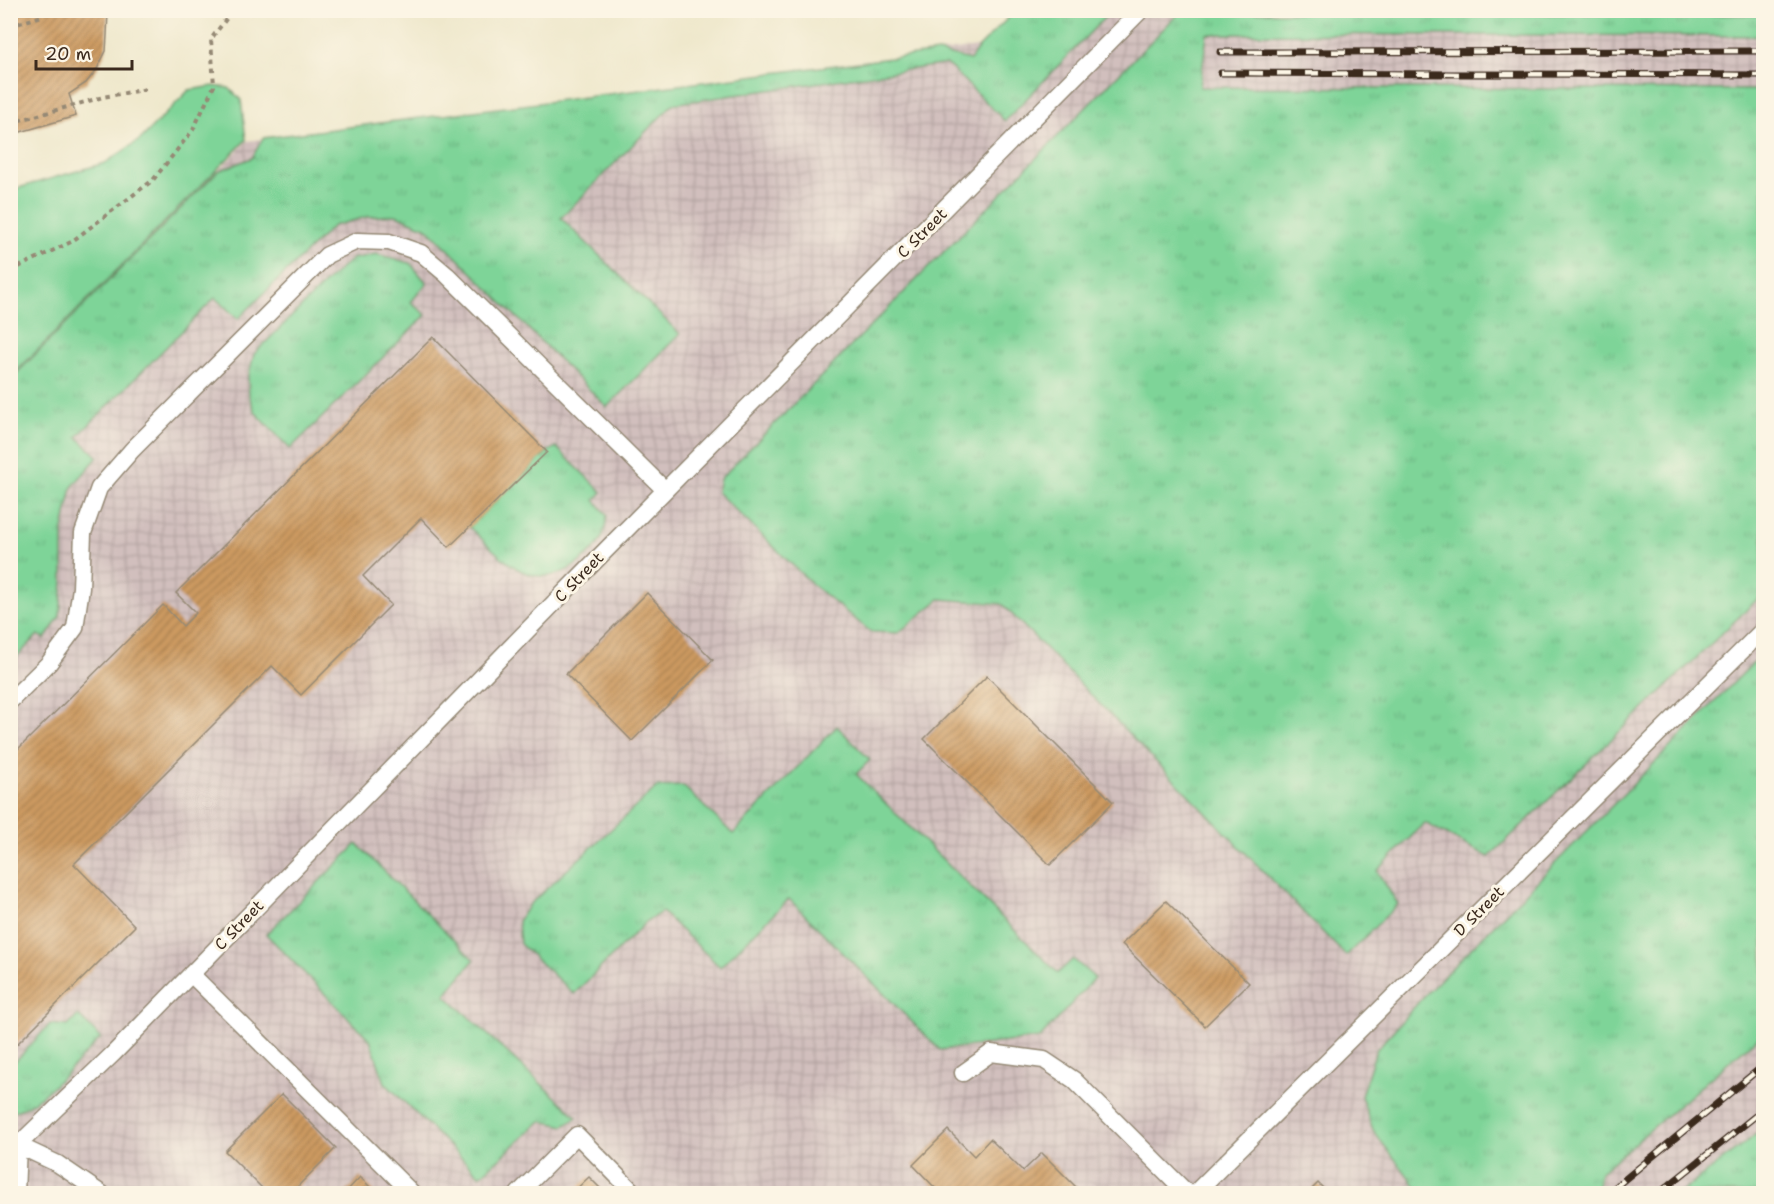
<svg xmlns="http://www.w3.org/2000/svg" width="1774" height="1204" viewBox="0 0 1774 1204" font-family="'Shantell Sans',sans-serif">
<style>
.industrial{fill:url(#industrial-grid)}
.grass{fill:url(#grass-tufts);stroke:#5c7f5b;stroke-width:1.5}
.green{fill:#7ed498;stroke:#5c7f5b;stroke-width:1.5}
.building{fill:url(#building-hatch)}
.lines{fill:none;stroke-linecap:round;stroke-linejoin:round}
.lane-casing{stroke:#958975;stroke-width:19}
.path{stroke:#958975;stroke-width:4;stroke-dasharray:4.5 4.5;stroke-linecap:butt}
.lane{stroke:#fff;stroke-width:16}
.rail-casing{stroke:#3b2a1e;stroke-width:7}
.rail{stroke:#fcf5e5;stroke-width:4.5;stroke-dasharray:14;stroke-linecap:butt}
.labels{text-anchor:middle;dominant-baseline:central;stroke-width:6;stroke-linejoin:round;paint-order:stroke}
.street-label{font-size:16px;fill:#3b2a1e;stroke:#fcf5e5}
</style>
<defs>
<pattern id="industrial-grid" width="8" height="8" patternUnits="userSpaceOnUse" patternTransform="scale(1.5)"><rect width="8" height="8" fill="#d1bfbd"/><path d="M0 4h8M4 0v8" fill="none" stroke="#b4a4a2"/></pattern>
<pattern id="grass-tufts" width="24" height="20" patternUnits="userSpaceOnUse" patternTransform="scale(1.5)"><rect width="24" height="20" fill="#7ed498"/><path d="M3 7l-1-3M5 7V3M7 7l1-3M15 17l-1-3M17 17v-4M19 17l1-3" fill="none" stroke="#6eb683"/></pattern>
<pattern id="building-hatch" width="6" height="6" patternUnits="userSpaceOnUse" patternTransform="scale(1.5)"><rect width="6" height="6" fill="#cc9a60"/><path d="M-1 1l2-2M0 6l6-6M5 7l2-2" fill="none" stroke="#a77e4f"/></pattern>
</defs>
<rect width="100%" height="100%" fill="#fcf5e5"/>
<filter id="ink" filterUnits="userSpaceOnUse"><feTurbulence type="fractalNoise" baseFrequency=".0167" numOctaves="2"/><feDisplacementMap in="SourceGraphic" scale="12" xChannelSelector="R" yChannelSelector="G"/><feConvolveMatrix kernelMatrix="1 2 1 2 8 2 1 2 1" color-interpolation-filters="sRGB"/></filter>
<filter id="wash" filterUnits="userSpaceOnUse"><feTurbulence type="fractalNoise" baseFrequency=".008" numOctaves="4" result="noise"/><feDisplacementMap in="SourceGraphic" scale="24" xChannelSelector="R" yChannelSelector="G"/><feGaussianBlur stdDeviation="1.35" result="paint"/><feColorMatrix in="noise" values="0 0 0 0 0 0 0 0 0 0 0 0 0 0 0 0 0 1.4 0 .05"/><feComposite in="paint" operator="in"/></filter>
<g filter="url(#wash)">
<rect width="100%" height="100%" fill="#efe8cc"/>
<path class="industrial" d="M 1015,11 L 1763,11 L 1763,1193 L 11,1194 L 11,381 L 247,141 L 978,47 Z"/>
<path class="grass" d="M 1015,11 L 1111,11 L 1005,121 L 947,64 L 673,104 L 561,218 L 680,334 L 607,407 L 427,228 L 396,215 L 367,217 L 333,226 L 238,319 L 215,298 L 77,437 L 98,457 L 72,487 L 63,529 L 63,582 L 60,616 L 45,639 L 38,635 L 11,663 L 11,379 L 218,171 L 252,158 L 263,138 L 938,52 L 970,60 L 979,47 Z
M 1180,12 L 1763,15 L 1763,36 L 1207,34 L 1200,87 L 1763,90 L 1763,594 L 1489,857 L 1425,823 L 1377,871 L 1398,904 L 1346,956 L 1002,604 L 940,599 L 898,633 L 871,632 L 814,586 L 717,492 L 720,479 Z
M 376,254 L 410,263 L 427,283 L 411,302 L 426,315 L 290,449 L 255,412 L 249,396 L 248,378 L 254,354 L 329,279 L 352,259 Z
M 556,447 L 602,492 L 595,500 L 607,515 C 605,539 599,546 581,561 C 533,599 504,559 469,527 L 547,452 Z
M 1763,653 L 1763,1033 L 1600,1173 L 1597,1193 L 1419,1193 L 1418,1189 L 1373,1131 L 1361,1096 L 1376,1050 L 1424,996 Z
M 837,726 L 870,760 L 856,774 L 1058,973 L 1073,959 L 1095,978 L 1040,1038 L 940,1050 L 789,899 L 720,967 L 662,912 L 648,920 L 574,994 L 520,944 L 518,921 L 529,905 L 657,787 L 683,786 L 733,834 Z
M 357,844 L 474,960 L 445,995 L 577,1117 L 564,1126 L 541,1121 L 480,1176 L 385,1083 L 370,1040 L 266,934 Z
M 78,1015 L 101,1038 C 83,1055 34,1113 11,1111 L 11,1066 L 50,1024 L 68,1026 Z
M 1763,1129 L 1763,1193 L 1680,1193 Z"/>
<path class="green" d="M 214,86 L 229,88 L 241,100 L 246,140 L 11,377 L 11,190 L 105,163 L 141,139 L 189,90 Z"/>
<g id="blocks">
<path class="building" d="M 19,10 L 108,10 L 107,35 L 106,51 L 97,69 L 86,83 L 69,94 L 76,116 L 10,135 L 10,14 Z
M 433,337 L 547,452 L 449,547 L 421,518 L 363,576 L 391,605 L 301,695 L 272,666 L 74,864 L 135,926 L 10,1051 L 10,757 L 163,605 L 183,626 L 196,613 L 176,593 Z
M 647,593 L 713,660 L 632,741 L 566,674 Z
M 987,676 L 1113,802 L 1050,865 L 924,739 Z
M 1166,901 L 1249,983 L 1205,1026 L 1122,944 Z
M 282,1094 L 336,1148 L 290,1194 L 268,1194 L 225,1151 Z
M 948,1130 L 974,1156 L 990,1139 L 1023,1171 L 1042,1153 L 1083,1194 L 941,1194 L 913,1165 Z
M 360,1177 L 377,1194 L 344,1194 Z
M 589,1177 L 601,1189 L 596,1194 L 571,1194 Z
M 1318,1183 L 1329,1194 L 1307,1194 Z"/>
</g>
</g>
<g filter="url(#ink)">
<use href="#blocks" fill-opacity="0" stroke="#958975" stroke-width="1.5"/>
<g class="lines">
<defs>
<path id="lane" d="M 10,701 L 49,663 L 75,628 L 81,588 L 83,533 L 99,488 L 132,450 L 327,255 L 357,241 L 389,242 L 421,253 L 447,275 L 665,490
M 191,974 L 413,1194
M 963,1073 L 991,1053 L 1044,1060 L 1074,1080 L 1188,1194
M 11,1142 L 58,1164 L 102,1194
M 16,1194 L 18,1145 L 114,1053 L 601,555 L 1141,10
M 518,1194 L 577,1135 L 635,1194
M 1194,1194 L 1764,629"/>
</defs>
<use href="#lane" class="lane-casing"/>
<path class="path" d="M 10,26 L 42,16 L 50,10
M 10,123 L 103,97 L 147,89
M 10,271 L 71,242 L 153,180 L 193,130 L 214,86 L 211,39 L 233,10"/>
<use href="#lane" class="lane"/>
<defs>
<path id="rail" d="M 1220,52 L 1764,51
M 1221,73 L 1764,75
M 1613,1189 L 1764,1065
M 1658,1194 L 1764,1109"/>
</defs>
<use href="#rail" class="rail-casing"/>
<use href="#rail" class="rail"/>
</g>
</g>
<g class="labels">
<g class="street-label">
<text transform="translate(922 233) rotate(-45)">C Street</text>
<text transform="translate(579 577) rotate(-46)">C Street</text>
<text transform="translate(1479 911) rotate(-45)">D Street</text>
<text transform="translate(239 925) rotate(-46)">C Street</text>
</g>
</g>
<rect width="1774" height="1204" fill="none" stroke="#fcf5e5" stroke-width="36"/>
<path d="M36 60v9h96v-9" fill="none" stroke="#3b2a1e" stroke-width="3"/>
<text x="45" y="60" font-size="18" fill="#3b2a1e" stroke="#fcf5e5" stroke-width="4.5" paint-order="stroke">20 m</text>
</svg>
